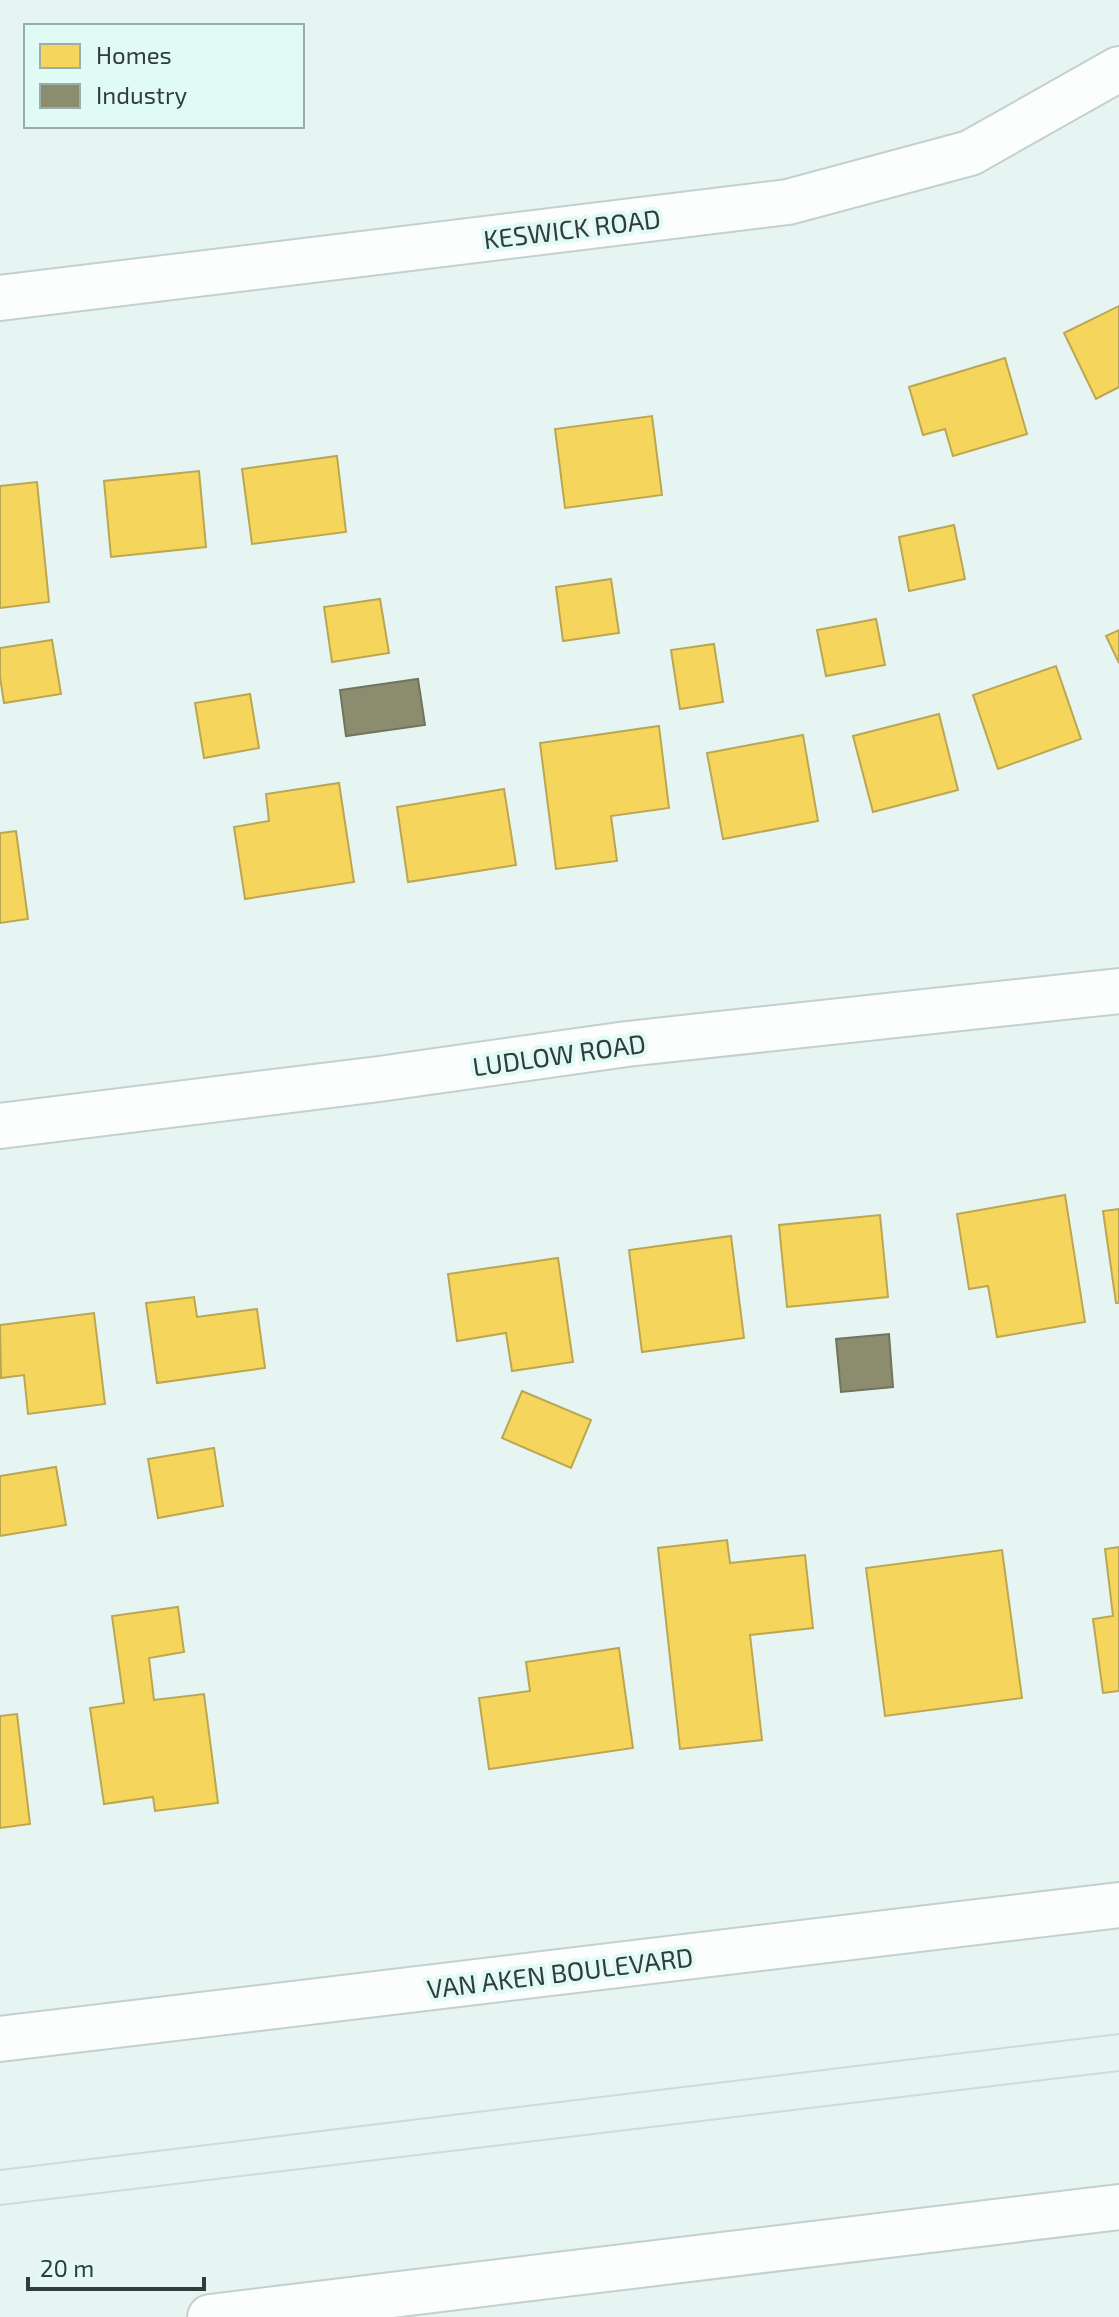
<svg xmlns="http://www.w3.org/2000/svg" width="1119" height="2317" viewBox="0 0 1119 2317" font-family="'Exo 2',sans-serif">
<style>
.homes{fill:#f6d55c;stroke:#bba752;stroke-width:2}
.industry{fill:#8c8c6e;stroke:#71745e;stroke-width:2}
.lines{fill:none;stroke-linecap:round;stroke-linejoin:round}
.minor-casing{stroke:#c4d0cd;stroke-width:48}
.secondary-casing{stroke:#c4d0cd;stroke-width:48}
.minor{stroke:#fbfefd;stroke-width:44}
.secondary{stroke:#fbfefd;stroke-width:44}
.tram{stroke:#d4d9d8;stroke-width:2}
.labels{text-anchor:middle;dominant-baseline:central;stroke-width:8;stroke-linejoin:round;paint-order:stroke}
.street-label{font-size:26px;fill:#323c3a;stroke:#e0fbf5}
</style>
<rect width="100%" height="100%" fill="#e6f5f2"/>
<path class="homes" d="M 1119,306 L 1119,387 L 1096,399 L 1064,333 Z
M 1005,358 L 1027,434 L 953,456 L 945,429 L 923,435 L 909,387 Z
M 652,416 L 662,495 L 565,508 L 555,429 Z
M 337,456 L 346,532 L 252,544 L 242,469 Z
M 199,471 L 206,547 L 111,557 L 104,481 Z
M 37,482 L 49,602 L 0,608 L 0,486 Z
M 954,525 L 965,579 L 909,591 L 899,537 Z
M 611,579 L 619,633 L 563,641 L 556,587 Z
M 380,599 L 389,653 L 332,662 L 324,607 Z
M 876,619 L 885,665 L 826,676 L 817,630 Z
M 1119,630 L 1119,663 L 1106,636 Z
M 52,640 L 61,694 L 4,703 L 0,677 L 0,648 Z
M 714,644 L 723,702 L 680,709 L 671,650 Z
M 1056,666 L 1081,739 L 998,769 L 973,695 Z
M 250,694 L 259,748 L 204,758 L 195,703 Z
M 939,714 L 958,790 L 873,812 L 853,736 Z
M 659,726 L 669,808 L 611,816 L 617,861 L 556,869 L 540,743 Z
M 803,735 L 818,821 L 723,839 L 707,753 Z
M 339,783 L 354,882 L 245,899 L 234,827 L 269,821 L 266,794 Z
M 504,789 L 516,865 L 408,882 L 397,807 Z
M 16,831 L 28,919 L 0,923 L 0,833 Z
M 1065,1195 L 1085,1322 L 997,1337 L 988,1286 L 969,1289 L 957,1214 Z
M 1119,1209 L 1119,1303 L 1116,1303 L 1103,1211 Z
M 880,1215 L 888,1297 L 787,1307 L 779,1225 Z
M 731,1236 L 744,1338 L 642,1352 L 629,1250 Z
M 558,1258 L 573,1362 L 512,1371 L 506,1333 L 457,1341 L 448,1274 Z
M 194,1297 L 197,1317 L 257,1309 L 265,1368 L 157,1383 L 146,1303 Z
M 94,1313 L 105,1404 L 28,1414 L 24,1375 L 1,1378 L 0,1325 Z
M 522,1391 L 591,1420 L 571,1468 L 502,1438 Z
M 214,1448 L 223,1506 L 158,1518 L 148,1459 Z
M 56,1467 L 66,1525 L 0,1536 L 0,1476 Z
M 727,1540 L 730,1563 L 805,1555 L 813,1628 L 750,1635 L 762,1740 L 680,1749 L 658,1548 Z
M 1119,1547 L 1119,1691 L 1103,1693 L 1093,1619 L 1113,1616 L 1105,1549 Z
M 1002,1550 L 1022,1698 L 885,1716 L 866,1568 Z
M 178,1607 L 184,1652 L 149,1658 L 154,1700 L 204,1694 L 218,1803 L 155,1811 L 153,1797 L 104,1804 L 90,1708 L 124,1703 L 112,1616 Z
M 619,1648 L 633,1748 L 489,1769 L 479,1698 L 530,1691 L 526,1662 Z
M 17,1714 L 30,1824 L 0,1828 L 0,1716 Z"/>
<path class="industry" d="M 418,679 L 425,725 L 346,736 L 340,690 Z
M 889,1334 L 893,1387 L 841,1392 L 836,1339 Z"/>
<g class="lines">
<defs>
<path id="minor" d="M 0,298 L 788,202 L 970,153 L 1119,69
M 0,1126 L 379,1079 L 627,1044 L 1119,991"/>
<path id="secondary" d="M 0,2039 L 1119,1905
M 210,2317 L 1119,2207"/>
</defs>
<use href="#minor" class="minor-casing"/>
<use href="#secondary" class="secondary-casing"/>
<use href="#minor" class="minor"/>
<use href="#secondary" class="secondary"/>
<path class="tram" d="M 0,2170 L 1119,2034
M 0,2205 L 1119,2071"/>
</g>
<g class="labels">
<g class="street-label">
<text transform="translate(572 228) rotate(-7)">KESWICK ROAD</text>
<text transform="translate(559 1054) rotate(-8)">LUDLOW ROAD</text>
<text transform="translate(560 1972) rotate(-7)">VAN AKEN BOULEVARD</text>
</g>
</g>
<rect x="24" y="24" width="280" height="104" fill="#e0fbf5" stroke="#9aafaa" stroke-width="2"/>
<rect x="40" y="44" width="40" height="24" fill="#f6d55c" stroke="#9aafaa" stroke-width="2"/>
<text x="96" y="64" font-size="24" fill="#323c3a">Homes</text>
<rect x="40" y="84" width="40" height="24" fill="#8c8c6e" stroke="#9aafaa" stroke-width="2"/>
<text x="96" y="104" font-size="24" fill="#323c3a">Industry</text>
<path d="M28 2277v12h176v-12" fill="none" stroke="#323c3a" stroke-width="4"/>
<text x="40" y="2277" font-size="24" fill="#323c3a" stroke="#e0fbf5" stroke-width="6" paint-order="stroke">20 m</text>
</svg>
